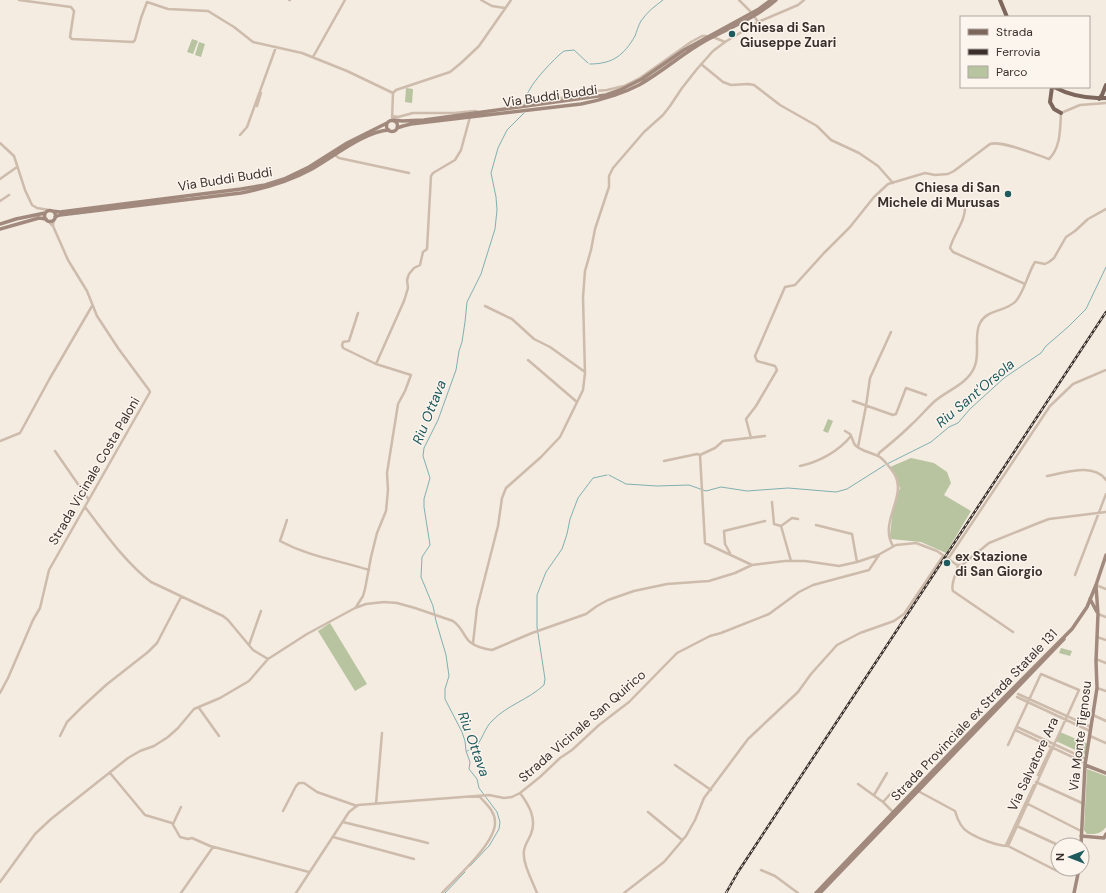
<svg xmlns="http://www.w3.org/2000/svg" width="1106" height="893" viewBox="0 0 1106 893" font-family="'DM Sans',sans-serif">
<style>
.green{fill:#b8c4a0}
.lines{fill:none;stroke-linecap:round;stroke-linejoin:round}
.stream{stroke:#7fb0b2;stroke-width:1}
.street{stroke:#cdbbac;stroke-width:2.5}
.secondary{stroke:#a18a7d;stroke-width:3.5}
.primary{stroke:#7d675c;stroke-width:4}
.rail-casing{stroke:#3b302b;stroke-width:2.5}
.rail{stroke:#fbf5ee;stroke-width:1;stroke-dasharray:3;stroke-linecap:butt}
.poi-dot{fill:#1f5a5e;stroke:#fbf5ee;stroke-width:1.5}
.labels{text-anchor:middle;dominant-baseline:central;stroke-width:3;stroke-linejoin:round;paint-order:stroke}
.poi-label{font-size:13px;font-weight:bold;fill:#3b302b;stroke:#fbf5ee;text-anchor:start}
.street-label{font-size:13px;fill:#3b302b;stroke:#fbf5ee}
.water-label{font-size:14px;font-style:italic;fill:#1f5a5e;stroke:#fbf5ee}
</style>
<rect width="100%" height="100%" fill="#f4ebe1"/>
<path class="green" d="M 192,39 L 198,41 L 193,54 L 187,52 Z
M 199,42 L 205,44 L 201,57 L 195,55 Z
M 406,88 L 413,89 L 412,103 L 405,102 Z
M 828,419 L 833,421 L 828,433 L 823,431 Z
M 911,458 L 934,463 L 947,472 L 951,483 L 944,495 L 971,511 L 946,553 L 921,542 L 891,539 L 890,535 L 893,508 L 900,488 L 890,467 Z
M 330,623 L 367,684 L 355,691 L 318,631 Z
M 1061,648 L 1072,651 L 1070,656 L 1059,653 Z
M 1060,732 L 1088,744 L 1086,755 L 1056,741 Z
M 1087,769 L 1106,776 L 1106,827 C 1101,834 1096,834 1087,834 L 1084,830 Z"/>
<g class="lines">
<path class="stream" d="M 590,64 C 613,64 624,55 635,36 C 637,31 638,26 641,21 C 647,12 655,6 663,0
M 525,104 C 524,89 549,65 559,55 L 564,51 L 574,50 L 588,63
M 887,464 L 931,442 L 949,427 L 958,423 L 970,409 L 1004,378 L 1041,353 L 1046,346 L 1068,327 L 1086,309 L 1106,267
M 609,475 L 626,484 L 657,486 L 689,485 L 706,491 L 721,487 L 747,491 L 788,488 L 836,492 L 847,489 L 885,465
M 467,751 C 469,750 473,749 475,747 C 481,743 485,727 492,721 C 507,705 528,700 544,685 L 545,679 L 537,627 L 537,595 L 546,572 L 562,549 L 567,534 L 570,519 L 578,498 L 593,478 L 607,475
M 470,866 L 489,846 L 499,829 L 500,822 L 497,812 L 479,788 L 477,779 L 469,769 L 470,762 L 466,751 L 465,741 L 462,732 L 445,699 L 445,689 L 449,676 L 446,655 L 436,621 L 433,606 L 421,577 L 422,557 L 430,545 L 424,507 L 424,499 L 430,478 L 423,456 L 424,448 L 438,420 L 456,370 L 459,351 L 462,342 L 465,322 L 467,302 L 481,274 L 495,229 L 497,210 L 496,197 L 491,173 L 498,148 L 507,130 L 524,113
M 445,893 L 465,872"/>
<path class="street" d="M 19,0 L 71,7 L 74,11 L 70,37 L 72,39 L 133,42 L 135,40 L 141,18 L 147,2 L 168,9 L 208,11 L 234,27 L 253,42 L 302,53 L 347,71 L 393,93
M 289,0 L 290,0
M 481,0 L 492,6 L 505,8
M 739,0 L 752,13
M 754,16 L 758,22
M 725,42 L 758,22 L 798,5 L 804,0
M 313,57 L 345,0
M 701,64 L 723,82 L 731,85 L 748,84 L 754,85 L 780,105 L 817,126 L 831,140 L 859,153 L 878,166 L 893,183
M 549,99 L 572,97 L 584,92 L 607,90 L 624,86 L 640,78 L 691,42 L 702,36 L 706,36
M 257,106 L 261,93
M 392,116 L 398,117 L 413,113 L 454,113 L 475,111 L 478,112
M 392,120 L 393,93 L 396,90 L 450,72 L 461,63 L 479,46 L 511,0
M 240,135 L 247,127 L 276,47
M 0,143 L 14,156 L 25,190 L 32,205 L 37,208 L 49,210
M 335,155 L 339,158 L 409,173
M 0,179 L 17,167
M 0,201 L 9,195
M 965,206 C 966,221 954,233 950,248 L 953,252 L 1025,284
M 53,225 L 54,219
M 485,306 L 512,319 L 534,339 L 550,347 L 585,372
M 528,360 L 577,402
M 376,364 L 404,301 L 408,288 L 407,280 L 409,274 L 414,268 L 420,265 L 423,252 L 427,249 L 431,176 L 433,173 L 455,160 L 461,150 L 470,117
M 853,401 L 893,415 L 896,414 L 906,388 L 926,395
M 845,431 L 850,434 C 852,437 853,442 855,445 C 861,451 870,452 878,456 C 882,457 894,472 896,477 C 905,499 879,523 893,546
M 751,438 L 746,419 L 756,406 L 777,370 L 775,366 L 757,361 L 755,356 L 785,287 L 795,285 L 824,253 L 850,227 L 874,197 L 888,184 L 925,173 L 935,175 L 948,174 L 954,171 L 990,144 C 1001,140 1037,155 1049,159 C 1061,147 1060,129 1061,113 L 1080,105 L 1106,103
M 0,441 L 20,433 L 50,378 L 92,306
M 858,447 L 866,406 L 870,378 L 891,332
M 55,451 L 89,500
M 878,456 L 879,453 C 890,444 901,435 911,425 C 920,417 927,408 935,401 C 948,390 967,384 974,368 C 981,354 973,336 980,323 C 987,309 1006,312 1016,301 C 1025,290 1027,275 1035,262 L 1045,264 L 1049,262 L 1054,258 L 1066,237 L 1075,231 L 1088,219 L 1106,209
M 664,461 L 697,454 L 700,455
M 800,466 C 819,462 839,451 851,436
M 1047,476 C 1064,473 1094,462 1106,480
M 772,502 L 774,524 L 781,526 L 791,561
M 85,507 C 105,533 125,562 151,582 L 223,616 L 228,620 L 253,650 L 268,659
M 287,520 L 280,541 C 310,557 338,560 369,570
M 816,525 L 852,534 L 857,562
M 781,526 L 792,518 L 798,519
M 730,553 L 725,544 L 724,531 L 765,521
M 948,559 L 1050,406 L 1073,384 L 1106,370
M 752,565 L 705,543 L 700,455 L 715,448 L 723,441 L 765,436
M 958,565 C 957,573 950,584 953,591 L 1013,632
M 1075,575 L 1106,494
M 1096,585 L 1106,589
M 356,607 L 363,596 L 365,589 L 371,557 L 377,533 L 386,511 L 388,490 L 387,473 L 398,404 L 405,391 L 411,375 L 376,364 L 343,348 L 342,345 L 343,342 L 349,341 L 358,313
M 1098,614 L 1106,617
M 1097,637 L 1106,640
M 473,643 L 477,608 L 498,526 L 502,498 L 506,488 L 541,457 L 560,437 L 583,390 L 585,373 L 583,297 L 585,271 L 591,250 L 595,229 L 609,187 L 609,176 L 613,168 L 644,132 L 663,115 L 670,106 L 682,88 L 697,69 L 713,51 L 725,42 L 713,37
M 249,645 L 261,611
M 1096,659 L 1106,663
M 1097,688 L 1106,691
M 0,693 L 8,678 L 33,620 L 40,608 L 49,570 L 150,392 L 149,390 L 118,348 L 97,316 L 87,291 L 68,260 L 53,226 L 48,221
M 1018,694 L 1091,727
M 1017,697 L 1090,731
M 199,708 L 219,736
M 1093,715 L 1106,721
M 1017,727 L 1086,759
M 1015,730 L 1085,763
M 60,736 L 67,722 L 82,707 L 106,685 L 148,652 L 157,643 L 181,597
M 1090,736 L 1106,743
M 675,765 L 711,790
M 110,773 L 145,815 L 172,823 L 180,837 L 188,839 L 192,838 L 210,846 L 309,872
M 1038,775 L 1051,748
M 1036,782 L 1082,803
M 858,784 L 883,802 L 893,812
M 918,791 L 955,811 C 957,818 961,828 968,832 C 977,838 997,846 1008,846 L 1063,874
M 520,793 C 529,805 537,819 531,834 C 529,839 524,846 524,851 C 522,863 533,882 537,893
M 874,795 L 887,773
M 883,802 L 893,791
M 1026,803 L 1081,831
M 376,804 L 382,733
M 283,811 L 296,786 L 299,783 L 304,783 L 317,792 L 357,806
M 648,812 L 682,840
M 343,822 L 428,843
M 173,824 L 181,807
M 1017,826 L 1058,845
M 333,837 L 414,859
M 1006,845 L 1034,785
M 1008,846 L 1079,690 L 1041,674 L 1008,745
M 761,870 L 775,876 L 798,893
M 0,882 L 35,834 L 51,819 L 128,758 L 140,751 L 154,746 L 168,737 L 178,728 L 194,709 L 220,698 L 249,681 L 268,659 L 307,634 L 355,608 L 366,604 L 384,602 L 397,603 L 415,608 L 453,621 C 462,627 464,637 470,642 C 475,646 485,649 492,650 L 532,633 L 586,614 L 597,606 L 608,600 L 634,591 L 667,584 L 709,581 L 735,573 L 752,565 L 785,561 L 805,561 L 839,566 L 857,562 L 878,555 L 896,545 L 916,543 L 937,551 L 957,565 L 962,565 L 989,543 L 1036,524 L 1049,519 L 1106,512
M 181,893 L 213,847
M 296,893 L 349,812 L 358,805 L 489,795 L 504,798 L 512,797 L 520,793 L 540,777 L 560,758 L 572,750 L 599,725 L 629,702 L 677,653 L 710,636 L 721,633 L 769,614 L 799,592 L 813,585 L 869,570 L 879,555
M 442,893 C 456,878 496,843 495,822 C 495,811 486,804 479,796
M 624,893 L 664,862 L 686,836 L 695,820 L 704,798 L 748,739 L 798,692 L 811,674 L 837,645 L 860,633 L 894,621 L 904,614 L 943,556"/>
<path class="secondary" d="M 394,120 L 402,121 L 424,120 L 606,95 L 620,90 L 642,79 L 684,50 L 759,9 L 771,0
M386.5 126a5.5 5.5 0 1 1 11 0a5.5 5.5 0 1 1-11 0Z
M 397,128 L 403,126 L 411,124 L 581,104 C 601,100 620,95 639,85 C 662,72 682,54 705,41 C 729,28 756,18 776,0
M44.5 216a5.5 5.5 0 1 1 11 0a5.5 5.5 0 1 1-11 0Z
M 52,211 L 60,212 L 241,189 L 265,185 L 284,179 L 309,167 L 347,143 L 387,123
M 55,217 L 60,215 L 241,193 C 266,188 288,182 310,170 C 332,158 365,131 389,130
M 0,224 L 16,219 L 45,213
M 0,229 L 39,218 L 46,219
M 1090,599 L 1097,612
M 1085,765 L 1106,773
M 1081,836 L 1104,838 L 1106,834
M 1081,845 L 1085,765 L 1097,688 L 1096,661 L 1098,614 L 1096,586
M 816,893 L 974,728 L 1072,629 L 1087,607 L 1096,585 L 1106,555
M 820,893 L 1064,639
M 1074,893 L 1079,869"/>
<path class="primary" d="M 1000,0 L 1007,17
M 1052,87 L 1050,102 L 1054,109 L 1061,113
M 1054,87 C 1071,96 1087,99 1106,98
M 1099,99 L 1102,95 L 1106,85"/>
<defs>
<path id="rail" d="M 726,893 L 738,872 L 1106,312"/>
</defs>
<use href="#rail" class="rail-casing"/>
<use href="#rail" class="rail"/>
</g>
<g class="poi-dot">
<circle cx="732" cy="34" r="4"/>
<circle cx="1008" cy="194" r="4"/>
<circle cx="947" cy="563" r="4"/>
</g>
<g class="labels">
<g class="poi-label">
<text x="740" y="27">Chiesa di San<tspan x="740" dy="15">Giuseppe Zuari</tspan></text>
<text x="1000" y="187" text-anchor="end">Chiesa di San<tspan x="1000" dy="15">Michele di Murusas</tspan></text>
<text x="955" y="556">ex Stazione<tspan x="955" dy="15">di San Giorgio</tspan></text>
</g>
<g class="street-label">
<text transform="translate(550 96) rotate(-8)">Via Buddi Buddi</text>
<text transform="translate(225 179) rotate(-9)">Via Buddi Buddi</text>
<text transform="translate(94 471) rotate(-60)">Strada Vicinale Costa Paloni</text>
<text transform="translate(974 715) rotate(-46)">Strada Provinciale ex Strada Statale 131</text>
<text transform="translate(582 726) rotate(-41)">Strada Vicinale San Quirico</text>
<text transform="translate(1080 736) rotate(-83)">Via Monte Tignosu</text>
<text transform="translate(1033 764) rotate(-65)">Via Salvatore Ara</text>
</g>
<g class="water-label">
<text transform="translate(975 393) rotate(-40)">Riu Sant'Orsola</text>
<text transform="translate(429 412) rotate(-68)">Riu Ottava</text>
<text transform="translate(474 744) rotate(70)">Riu Ottava</text>
</g>
</g>
<rect x="960" y="16" width="130" height="72" fill="#fbf5ee" stroke="#aea6a0"/>
<rect x="968" y="29" width="20" height="6" fill="#7d675c" stroke="#aea6a0"/>
<text x="996" y="36" font-size="12" fill="#3b302b">Strada</text>
<rect x="968" y="49" width="20" height="6" fill="#3b302b" stroke="#aea6a0"/>
<text x="996" y="56" font-size="12" fill="#3b302b">Ferrovia</text>
<rect x="968" y="66" width="20" height="12" fill="#b8c4a0" stroke="#aea6a0"/>
<text x="996" y="76" font-size="12" fill="#3b302b">Parco</text>
<g transform="translate(1070 857) rotate(270)"><circle r="19" fill="#fbf5ee" stroke="#aea6a0"/>
<path d="M0-3L7 15L0 10L-7 15Z" fill="#1f5a5e"/>
<text y="-6" font-size="11" font-weight="bold" text-anchor="middle" fill="#3b302b">N</text>
</g>
</svg>
